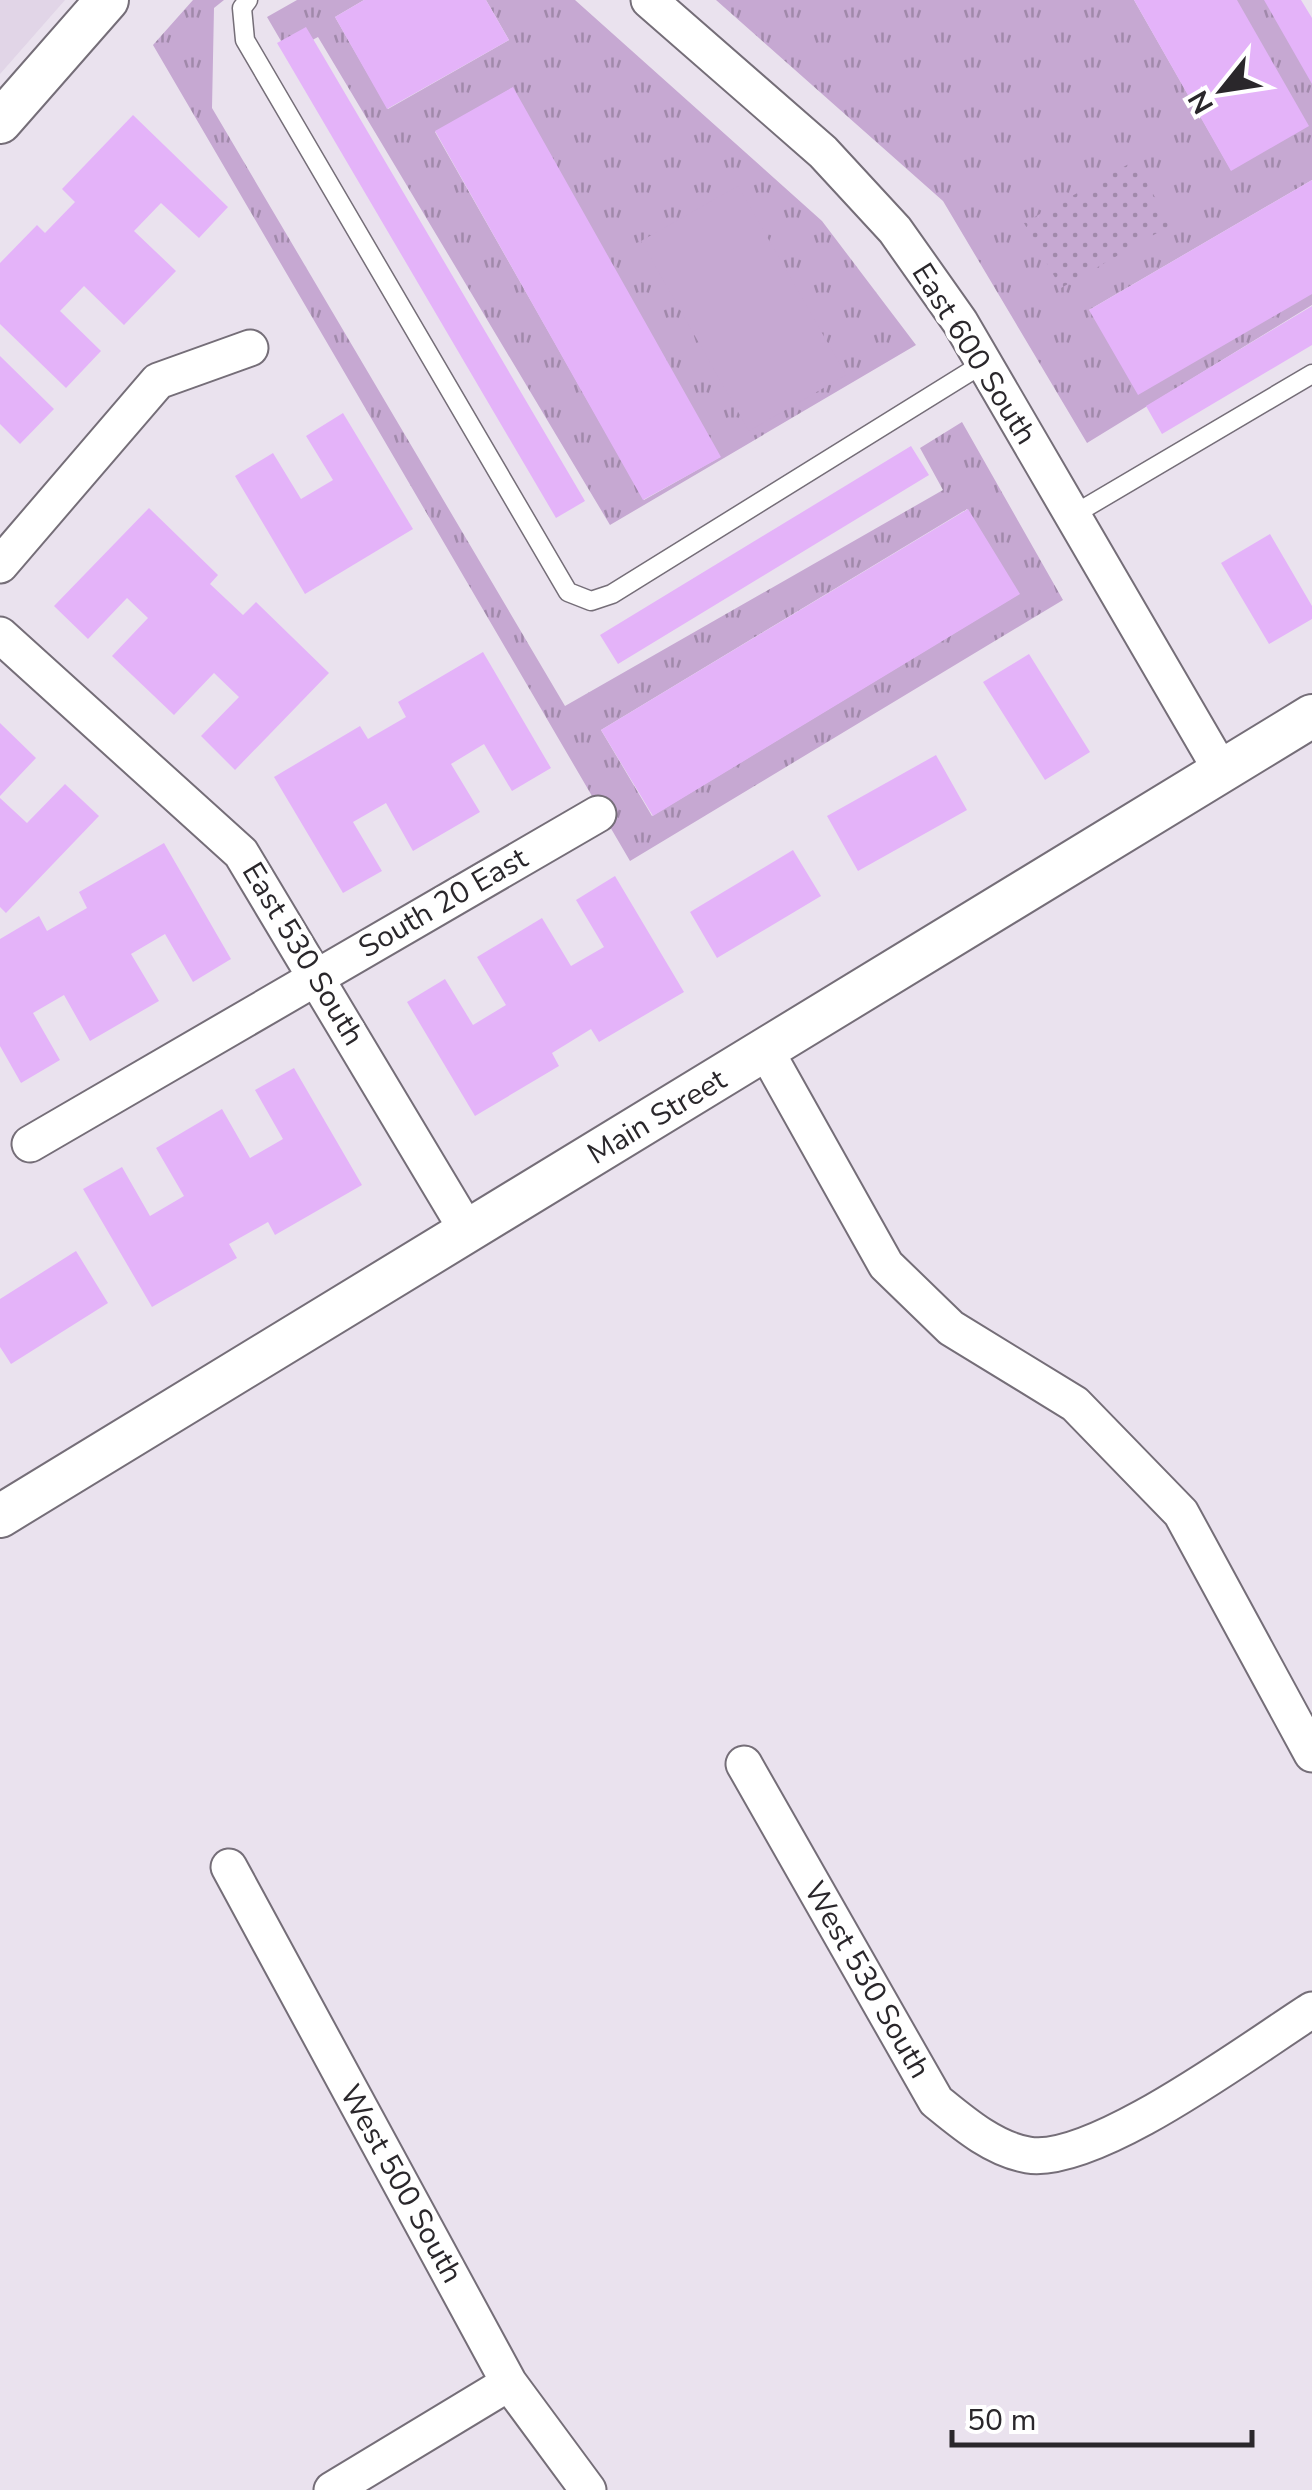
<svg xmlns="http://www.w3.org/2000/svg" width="1312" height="2490" viewBox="0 0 1312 2490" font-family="'Nunito Sans',sans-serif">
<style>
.built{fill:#e1d5e7}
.grass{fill:url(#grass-tufts);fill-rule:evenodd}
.park{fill:url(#park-dots)}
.pitch{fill:#c6a8d2}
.building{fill:#e4b3f9}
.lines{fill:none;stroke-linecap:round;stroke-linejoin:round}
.service-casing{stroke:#756e78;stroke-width:21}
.minor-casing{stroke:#756e78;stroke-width:39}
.tertiary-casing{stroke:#756e78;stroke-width:46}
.service{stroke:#fff;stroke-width:18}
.minor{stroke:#fff;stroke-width:35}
.tertiary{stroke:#fff;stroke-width:42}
.labels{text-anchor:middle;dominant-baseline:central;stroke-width:9;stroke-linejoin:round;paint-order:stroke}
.street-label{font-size:30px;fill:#2a272b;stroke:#fff}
</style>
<defs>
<pattern id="grass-tufts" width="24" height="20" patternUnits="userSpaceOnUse" patternTransform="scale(2.5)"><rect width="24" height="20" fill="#c6a8d2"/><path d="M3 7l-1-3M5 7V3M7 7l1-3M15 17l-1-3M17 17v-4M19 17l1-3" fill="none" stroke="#a189ab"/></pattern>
<pattern id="park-dots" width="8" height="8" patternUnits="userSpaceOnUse" patternTransform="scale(2.5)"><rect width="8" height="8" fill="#c6a8d2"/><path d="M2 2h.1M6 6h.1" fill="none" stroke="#a189ab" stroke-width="1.8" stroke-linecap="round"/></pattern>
</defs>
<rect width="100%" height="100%" fill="#eae2ee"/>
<path class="built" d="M 0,0 L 65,0 L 0,74 Z"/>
<path class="grass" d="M 193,0 L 224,0 L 214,8 L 212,108 L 565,706 L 943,490 L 920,448 L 962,422 L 1063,600 L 630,861 L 153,45 ZM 967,509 L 1019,594 L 652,816 L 601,730 Z
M 297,0 L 364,0 L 335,17 L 388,109 L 509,40 L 486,0 L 575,0 L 822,221 L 916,345 L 610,525 L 318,37 L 288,53 L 267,17 ZM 512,88 L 720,457 L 644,500 L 435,132 Z
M 716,0 L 1134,0 L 1231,170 L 1237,0 L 1270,0 L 1312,77 L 1312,180 L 1089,310 L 1312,294 L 1312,305 L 1087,443 L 943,201 Z"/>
<path class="park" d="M 1134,161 L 1171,225 L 1061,288 L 1024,223 Z"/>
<path class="pitch" d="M 738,186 L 846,375 L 749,431 L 641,241 Z"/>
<path class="building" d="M 364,0 L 486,0 L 509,40 L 387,109 L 335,17 Z
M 1134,0 L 1237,0 L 1309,126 L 1231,171 Z
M 1264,0 L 1301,0 L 1312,18 L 1312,84 Z
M 306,27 L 585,501 L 556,518 L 277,43 Z
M 513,87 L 721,457 L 643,500 L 435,131 Z
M 133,115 L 228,207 L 199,238 L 161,203 L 134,231 L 176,271 L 124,325 L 84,286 L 60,311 L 101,351 L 66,388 L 0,324 L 0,263 L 37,225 L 45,233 L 75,202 L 62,189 Z
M 1312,180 L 1312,294 L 1138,395 L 1089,310 Z
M 1312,306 L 1312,345 L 1162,434 L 1146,406 Z
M 0,356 L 54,409 L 20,444 L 0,424 Z
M 343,413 L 413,529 L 305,594 L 235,476 L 273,453 L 301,499 L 333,480 L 306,436 Z
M 911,446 L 929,475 L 618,664 L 600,635 Z
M 149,508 L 218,575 L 210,584 L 243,615 L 256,602 L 329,673 L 235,770 L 201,736 L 239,697 L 214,673 L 174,715 L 112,656 L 148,618 L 127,598 L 88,639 L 54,606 Z
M 968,509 L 1020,594 L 653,816 L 601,730 Z
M 1270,534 L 1312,606 L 1312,619 L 1269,644 L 1221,563 Z
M 483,652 L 551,768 L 512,791 L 484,744 L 451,764 L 480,812 L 413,851 L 386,803 L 353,822 L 382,871 L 343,893 L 274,777 L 360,726 L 368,739 L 406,717 L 398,702 Z
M 1029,654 L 1090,752 L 1045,780 L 983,682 Z
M 0,723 L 36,758 L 0,796 Z
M 936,755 L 967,810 L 858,871 L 827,816 Z
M 65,784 L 99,816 L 6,913 L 0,907 L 0,798 L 27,823 Z
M 164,843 L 231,959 L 193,982 L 165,934 L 131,954 L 159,1001 L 90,1041 L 64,995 L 33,1013 L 60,1060 L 21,1083 L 0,1046 L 0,939 L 39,916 L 47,931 L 87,908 L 79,892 Z
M 793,850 L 821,896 L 717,958 L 690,912 Z
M 615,876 L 684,992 L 599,1042 L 591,1029 L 552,1053 L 559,1066 L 475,1116 L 407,1002 L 445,979 L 473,1025 L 506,1005 L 477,957 L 542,918 L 571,966 L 604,947 L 576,900 Z
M 294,1068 L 362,1185 L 275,1235 L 268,1222 L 229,1244 L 237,1258 L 152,1307 L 83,1189 L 122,1167 L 150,1216 L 184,1196 L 156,1148 L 222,1109 L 250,1158 L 283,1139 L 255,1090 Z
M 76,1251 L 108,1303 L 11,1364 L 0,1347 L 0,1299 Z"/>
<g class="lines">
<defs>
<path id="service" d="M 248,0 L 242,8 L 245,40 L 568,592 L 591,601 L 612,594 L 984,363
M 1073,515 L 1312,374"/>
<path id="minor" d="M 649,0 L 823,152 L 895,230 L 960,322 L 1221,770
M 0,565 L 158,381 L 250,348
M 0,635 L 241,853 L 468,1232
M 766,1051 L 886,1265 L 951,1328 L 1075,1404 L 1181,1513 L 1312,1754
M 30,1144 L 598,814
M 744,1764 L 936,2101 C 963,2123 993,2149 1028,2155 C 1095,2166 1252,2048 1312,2010
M 229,1867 L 509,2383 L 588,2490
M 332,2490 L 509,2383"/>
<path id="tertiary" d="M 0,122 L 107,0
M 0,1516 L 1312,716"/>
</defs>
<use href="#service" class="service-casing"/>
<use href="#minor" class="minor-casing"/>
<use href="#tertiary" class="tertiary-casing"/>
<use href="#service" class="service"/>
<use href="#minor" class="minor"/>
<use href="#tertiary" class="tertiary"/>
</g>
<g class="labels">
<g class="street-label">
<text transform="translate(974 354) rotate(58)">East 600 South</text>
<text transform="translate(443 903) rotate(-30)">South 20 East</text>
<text transform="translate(303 954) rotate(59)">East 530 South</text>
<text transform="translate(657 1117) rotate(-31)">Main Street</text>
<text transform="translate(867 1980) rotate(60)">West 530 South</text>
<text transform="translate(401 2184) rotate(61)">West 500 South</text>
</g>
</g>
<g transform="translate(1222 90) rotate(240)" stroke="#ffffff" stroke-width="8" paint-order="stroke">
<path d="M0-8L18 38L0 25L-18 38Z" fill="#2a272b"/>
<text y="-15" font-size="28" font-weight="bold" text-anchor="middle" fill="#2a272b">N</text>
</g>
<path d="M952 2430v15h300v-15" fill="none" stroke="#2a272b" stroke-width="5"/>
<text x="967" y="2430" font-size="30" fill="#2a272b" stroke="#ffffff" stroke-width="8" paint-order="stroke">50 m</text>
</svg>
